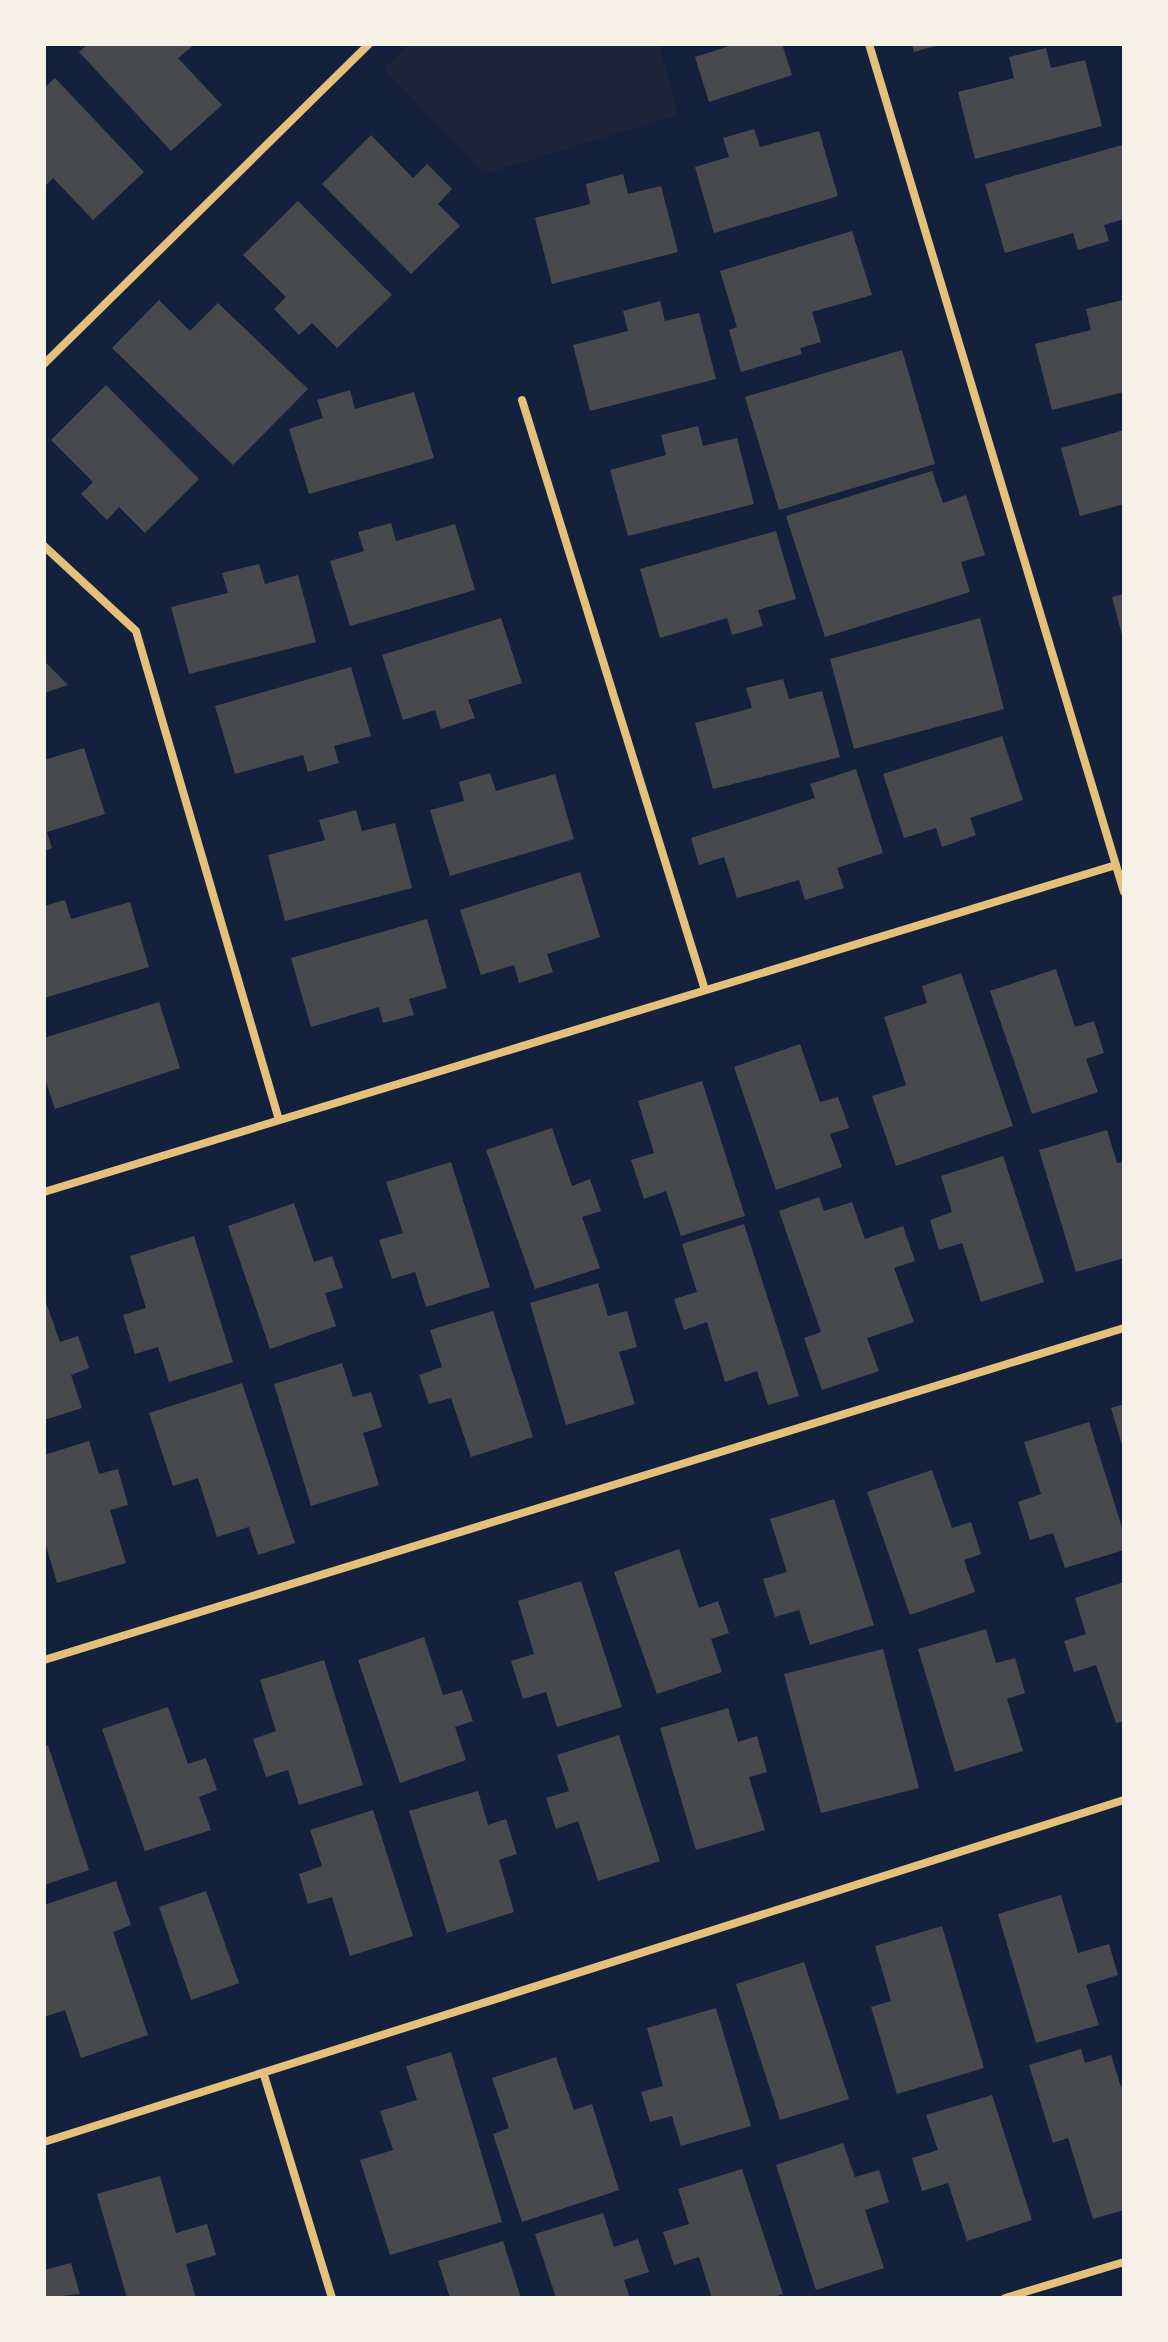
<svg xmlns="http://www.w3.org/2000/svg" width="1168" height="2342" viewBox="0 0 1168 2342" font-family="Raleway,sans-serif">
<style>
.green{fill:#1d2539}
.building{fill:#48494c}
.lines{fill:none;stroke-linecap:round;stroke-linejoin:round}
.minor{stroke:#e5c07b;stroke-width:8}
</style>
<rect width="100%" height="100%" fill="#14213d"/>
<path class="green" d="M 409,44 L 659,44 L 678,115 L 484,174 L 384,69 Z"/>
<path class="building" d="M 88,44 L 195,44 L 178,58 L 222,105 L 171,151 L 79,52 Z
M 736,44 L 782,44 L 792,75 L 709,102 L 695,57 Z
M 912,44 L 938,44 L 938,45 L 914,52 Z
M 1046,48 L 1051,68 L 1085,60 L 1102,126 L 975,159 L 958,92 L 1014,78 L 1009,57 Z
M 55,78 L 144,172 L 93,220 L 53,178 L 44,187 L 44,88 Z
M 754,129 L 760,147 L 819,131 L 838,196 L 714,233 L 695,167 L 729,157 L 723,138 Z
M 371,135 L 413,178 L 427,164 L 452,189 L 438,204 L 460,226 L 411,274 L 322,184 Z
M 1122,145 L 1124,219 L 1104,225 L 1109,241 L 1078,250 L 1073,233 L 1005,253 L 985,184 Z
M 623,174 L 628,194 L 661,186 L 678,252 L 552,284 L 535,218 L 590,204 L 586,184 Z
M 298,201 L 392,295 L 337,348 L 312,323 L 299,335 L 274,309 L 286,297 L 243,255 Z
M 852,231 L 872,295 L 812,312 L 821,342 L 800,348 L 802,354 L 741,372 L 729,330 L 737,327 L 720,271 Z
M 159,300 L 190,331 L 218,303 L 308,389 L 233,465 L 112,348 Z
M 1123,300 L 1124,392 L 1052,410 L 1035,344 L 1091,330 L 1086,309 Z
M 660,301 L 665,321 L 699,313 L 716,379 L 590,411 L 573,345 L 628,331 L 623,311 Z
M 902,350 L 935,464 L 779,510 L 745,397 Z
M 106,385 L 199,479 L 145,533 L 119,507 L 107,520 L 81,494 L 93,482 L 51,440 Z
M 350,390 L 355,409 L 414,392 L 434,458 L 309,494 L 289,429 L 323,418 L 317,400 Z
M 698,426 L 703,446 L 737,438 L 754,504 L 628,536 L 610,470 L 666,455 L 661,435 Z
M 1124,430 L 1124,504 L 1080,516 L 1061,448 Z
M 932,471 L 943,503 L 966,495 L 985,555 L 961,562 L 970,592 L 825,637 L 786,516 Z
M 391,523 L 396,541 L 455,524 L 475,590 L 350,626 L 330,561 L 364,551 L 358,532 Z
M 776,531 L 796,599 L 758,610 L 763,626 L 732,635 L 727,618 L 660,638 L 640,569 Z
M 259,564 L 265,584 L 298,575 L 316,642 L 189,674 L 171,607 L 228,593 L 222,573 Z
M 1124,594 L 1124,638 L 1123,639 L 1112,597 Z
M 501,618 L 522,683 L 468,700 L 475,718 L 441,729 L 435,710 L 403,720 L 382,655 Z
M 980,618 L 1004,709 L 854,749 L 830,659 Z
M 44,661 L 68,685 L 44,693 Z
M 351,667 L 371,736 L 334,746 L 339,763 L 308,772 L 303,755 L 235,774 L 215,706 Z
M 783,679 L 789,699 L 822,691 L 840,757 L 713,789 L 695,723 L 752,708 L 746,688 Z
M 1002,736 L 1023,800 L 970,818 L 976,835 L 942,847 L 936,828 L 904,838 L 883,774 Z
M 84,748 L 105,814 L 47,832 L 52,848 L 44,851 L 44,760 Z
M 856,769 L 883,853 L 837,868 L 844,888 L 805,900 L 799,880 L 737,898 L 724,857 L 699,865 L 691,838 L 815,798 L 810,784 Z
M 490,773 L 496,791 L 555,774 L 574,839 L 450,876 L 430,810 L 464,801 L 459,782 Z
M 356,810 L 362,831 L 395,823 L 412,888 L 285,921 L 268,855 L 325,840 L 319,820 Z
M 580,872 L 600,937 L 547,954 L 553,972 L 519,983 L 514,965 L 481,975 L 460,910 Z
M 65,900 L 71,919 L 130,902 L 149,967 L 44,998 L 44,906 Z
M 427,919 L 447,988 L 409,999 L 414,1015 L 383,1023 L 379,1007 L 311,1027 L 291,958 Z
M 1056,969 L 1075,1027 L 1094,1021 L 1104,1053 L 1086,1059 L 1098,1092 L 1032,1114 L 990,991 Z
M 961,973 L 1013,1126 L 896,1166 L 872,1096 L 906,1085 L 884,1017 L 927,1003 L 922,986 Z
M 159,1002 L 180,1068 L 55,1109 L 44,1076 L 44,1038 Z
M 800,1044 L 820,1102 L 838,1097 L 849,1128 L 830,1134 L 842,1167 L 776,1190 L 734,1067 Z
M 702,1081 L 745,1216 L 681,1236 L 666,1191 L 644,1199 L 631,1160 L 654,1153 L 638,1101 Z
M 552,1128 L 572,1186 L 590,1179 L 601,1211 L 582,1217 L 600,1268 L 535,1289 L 486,1150 Z
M 1107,1130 L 1117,1163 L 1124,1162 L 1124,1258 L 1076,1272 L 1039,1150 Z
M 1003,1156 L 1044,1282 L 981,1302 L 962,1243 L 939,1250 L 930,1220 L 952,1212 L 941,1176 Z
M 451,1162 L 490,1287 L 426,1307 L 415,1272 L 392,1279 L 379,1240 L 403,1233 L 386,1182 Z
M 819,1197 L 824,1211 L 852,1202 L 865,1239 L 903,1226 L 915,1261 L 894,1268 L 914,1322 L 867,1338 L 879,1371 L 822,1390 L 804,1338 L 821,1332 L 779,1211 Z
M 294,1203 L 314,1262 L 332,1256 L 343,1288 L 325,1293 L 336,1326 L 270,1349 L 228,1226 Z
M 744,1224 L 799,1396 L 768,1405 L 757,1371 L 725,1382 L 707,1322 L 684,1330 L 674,1299 L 697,1292 L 682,1244 Z
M 194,1236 L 233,1362 L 169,1382 L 158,1347 L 135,1354 L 123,1315 L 146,1308 L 130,1256 Z
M 598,1283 L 608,1316 L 627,1311 L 637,1347 L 619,1352 L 635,1404 L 566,1425 L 530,1303 Z
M 44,1297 L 60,1342 L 78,1336 L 89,1368 L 71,1375 L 82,1408 L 44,1420 Z
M 493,1311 L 533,1437 L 471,1457 L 451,1398 L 429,1404 L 419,1375 L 442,1367 L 430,1330 Z
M 342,1363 L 353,1397 L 371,1392 L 382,1427 L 363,1433 L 379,1485 L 311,1506 L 274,1384 Z
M 242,1383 L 295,1543 L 258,1555 L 249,1527 L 217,1537 L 198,1478 L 173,1486 L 149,1413 Z
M 1124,1404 L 1124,1448 L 1123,1448 L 1111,1408 Z
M 1089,1422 L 1124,1534 L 1124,1550 L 1065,1568 L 1053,1533 L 1030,1540 L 1018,1502 L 1041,1494 L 1024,1442 Z
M 89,1441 L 99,1474 L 118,1469 L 128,1505 L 110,1510 L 126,1563 L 57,1583 L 44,1539 L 44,1455 Z
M 932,1470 L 952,1528 L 971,1522 L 981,1554 L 964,1560 L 975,1592 L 910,1615 L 867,1492 Z
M 834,1499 L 874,1625 L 810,1645 L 799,1610 L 775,1617 L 763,1579 L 787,1572 L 770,1519 Z
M 679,1549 L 699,1608 L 718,1601 L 729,1633 L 711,1639 L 722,1672 L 657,1694 L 614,1572 Z
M 581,1581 L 622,1707 L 557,1727 L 546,1692 L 523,1699 L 511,1661 L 534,1654 L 518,1601 Z
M 1124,1582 L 1124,1721 L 1116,1723 L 1096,1665 L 1074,1672 L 1064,1641 L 1086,1634 L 1075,1598 Z
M 986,1629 L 996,1663 L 1015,1658 L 1025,1693 L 1007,1699 L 1023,1751 L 955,1772 L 918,1649 Z
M 424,1637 L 443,1695 L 462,1690 L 473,1721 L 455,1727 L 466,1760 L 400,1783 L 358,1660 Z
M 883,1649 L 919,1788 L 821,1813 L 784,1674 Z
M 324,1660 L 363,1785 L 299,1805 L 288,1770 L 266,1777 L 253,1739 L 276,1731 L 260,1680 Z
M 168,1707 L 188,1764 L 206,1758 L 217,1790 L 199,1797 L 211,1830 L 145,1851 L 102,1729 Z
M 728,1708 L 738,1742 L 757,1736 L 767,1772 L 749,1777 L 765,1830 L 696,1850 L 660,1728 Z
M 619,1735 L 660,1861 L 598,1881 L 578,1821 L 556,1829 L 546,1798 L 569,1791 L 557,1755 Z
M 48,1745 L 89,1870 L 44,1885 L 44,1746 Z
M 478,1791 L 488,1825 L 506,1819 L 517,1854 L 499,1860 L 514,1912 L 447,1933 L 409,1811 Z
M 373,1810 L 413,1936 L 350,1956 L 332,1897 L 308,1904 L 299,1874 L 322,1866 L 310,1830 Z
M 116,1881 L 131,1925 L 113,1932 L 148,2035 L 81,2058 L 65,2010 L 44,2017 L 44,1905 Z
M 206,1891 L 239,1983 L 191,2000 L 159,1907 Z
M 1061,1895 L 1078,1953 L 1109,1944 L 1118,1975 L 1086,1985 L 1099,2025 L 1036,2043 L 998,1914 Z
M 942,1926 L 984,2068 L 897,2094 L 871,2007 L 891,2001 L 875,1946 Z
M 804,1962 L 849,2099 L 780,2120 L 736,1984 Z
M 716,2008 L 751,2126 L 681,2146 L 672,2116 L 650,2122 L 641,2092 L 663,2086 L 647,2028 Z
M 1081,2049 L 1085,2063 L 1111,2055 L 1121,2087 L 1124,2087 L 1124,2210 L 1093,2219 L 1068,2138 L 1053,2143 L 1029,2065 Z
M 451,2052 L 502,2222 L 390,2255 L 360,2160 L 393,2150 L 380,2111 L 417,2100 L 406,2066 Z
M 556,2057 L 574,2110 L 592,2104 L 619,2190 L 522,2222 L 493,2134 L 509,2128 L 492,2078 Z
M 992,2095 L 1032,2220 L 967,2241 L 948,2183 L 922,2191 L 912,2158 L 938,2150 L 926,2115 Z
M 843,2143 L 855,2177 L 879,2170 L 889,2202 L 865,2210 L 884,2268 L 816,2290 L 776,2165 Z
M 742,2169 L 783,2294 L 770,2298 L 712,2298 L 699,2257 L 674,2265 L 663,2232 L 689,2224 L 678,2189 Z
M 160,2176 L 176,2233 L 207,2224 L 216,2255 L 186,2264 L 196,2298 L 127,2298 L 97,2194 Z
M 603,2213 L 614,2247 L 638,2239 L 649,2272 L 624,2280 L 630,2298 L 556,2298 L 535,2234 Z
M 503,2241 L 521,2298 L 450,2298 L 438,2261 Z
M 71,2263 L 80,2294 L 44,2298 L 44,2270 Z"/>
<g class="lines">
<path class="minor" d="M 869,44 L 1124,892
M 44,364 L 369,44
M 522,400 L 705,990
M 44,546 L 136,631 L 279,1120
M 44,1192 L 1116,865
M 44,1660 L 1124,1328
M 264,2075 L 332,2298
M 44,2142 L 1124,1800
M 1005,2298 L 1124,2262"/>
</g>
<rect width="1168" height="2342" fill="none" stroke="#f6f1e7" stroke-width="92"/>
</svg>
